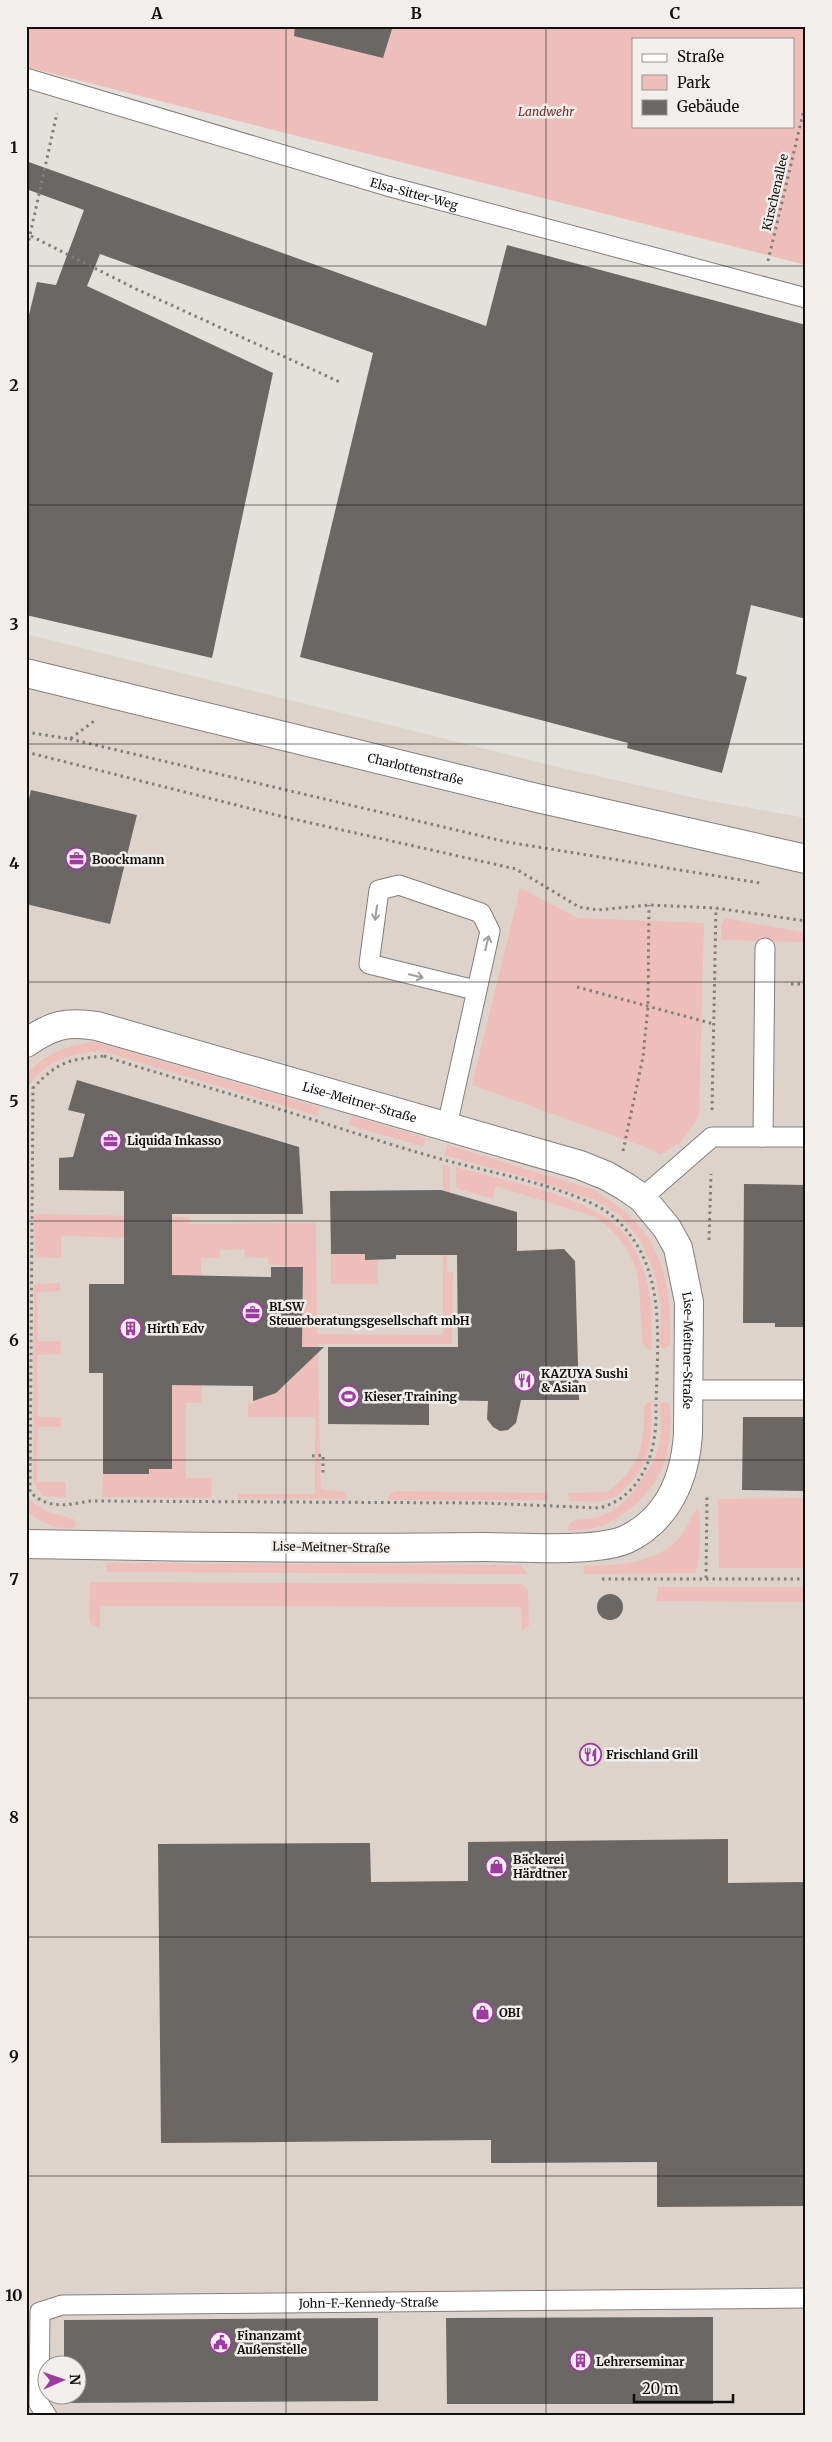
<svg xmlns="http://www.w3.org/2000/svg" width="832" height="2442" viewBox="0 0 832 2442" font-family="Merriweather,serif">
<style>
.built{fill:#ddd3ca;fill-rule:evenodd}
.green{fill:#eebfba;fill-rule:evenodd}
.building{fill:#6b6765}
.lines{fill:none;stroke-linecap:round;stroke-linejoin:round}
.service-casing{stroke:#837f7c;stroke-width:21}
.minor-casing{stroke:#837f7c;stroke-width:30}
.secondary-casing{stroke:#837f7c;stroke-width:30}
.path{stroke:#817f7c;stroke-width:3;stroke-dasharray:2.5 4;stroke-linecap:butt}
.service{stroke:#fff;stroke-width:19}
.minor{stroke:#fff;stroke-width:28}
.secondary{stroke:#fff;stroke-width:28}
.oneway{stroke:#9f9f9f}
.grid{fill:none;stroke:#100f0e;stroke-width:1;stroke-opacity:0.55}
.labels{text-anchor:middle;dominant-baseline:central;stroke-width:5;stroke-linejoin:round;paint-order:stroke}
.park-label{font-size:12px;font-style:italic;fill:#792928;stroke:#f2eeeb}
.street-label{font-size:12px;fill:#100f0e;stroke:#f2eeeb}
.poi-label{font-size:12px;font-weight:bold;fill:#100f0e;stroke:#f2eeeb;text-anchor:start}
.neatline{fill:none;stroke:#100f0e;stroke-width:2}
.grid-label{font-size:16px;text-anchor:middle;font-weight:bold;fill:#100f0e}
</style>
<rect width="100%" height="100%" fill="#e4e1dd"/>
<path class="built" d="M 26,634 L 566,769 L 700,799 L 806,818 L 806,2416 L 26,2416 ZM 48,2364 L 78,2364 L 78,2394 L 48,2394 Z"/>
<path class="green" d="M 26,26 L 806,26 L 806,265 L 26,67 ZM 633,39 L 793,39 L 793,126 L 633,126 Z
M 520,888 L 578,918 L 704,923 L 699,1116 L 681,1142 L 660,1155 L 653,1150 L 472,1085 Z
M 725,918 L 806,933 L 806,978 L 803,978 L 803,942 L 721,940 L 721,926 Z
M 96,1042 L 319,1107 L 318,1116 L 102,1051 C 70,1054 43,1060 26,1091 L 26,1075 C 45,1053 69,1044 96,1042 Z
M 352,1116 L 426,1138 L 424,1147 L 349,1125 Z
M 448,1145 L 591,1189 C 658,1225 672,1272 670,1345 L 664,1349 L 660,1347 L 661,1305 L 654,1272 L 640,1240 L 620,1215 L 595,1200 L 531,1179 L 444,1155 Z
M 443,1165 L 450,1166 L 450,1219 L 446,1219 L 447,1271 L 453,1272 L 452,1344 L 318,1344 L 321,1489 L 344,1492 L 348,1499 L 238,1499 L 238,1494 L 315,1494 L 315,1417 L 248,1417 L 248,1403 L 253,1403 L 253,1398 C 299,1394 302,1360 302,1322 C 303,1304 303,1286 303,1268 L 268,1264 L 268,1258 L 245,1257 L 244,1249 L 220,1250 L 220,1258 L 201,1258 L 202,1403 L 186,1403 L 186,1478 L 211,1478 L 212,1498 L 102,1497 L 103,1474 L 149,1474 L 149,1469 L 172,1468 L 172,1239 L 61,1236 L 61,1258 L 35,1257 L 34,1214 L 189,1217 L 189,1224 L 316,1223 L 317,1334 L 443,1335 Z
M 456,1167 C 504,1181 592,1195 625,1234 C 634,1246 641,1261 645,1275 C 653,1299 652,1326 651,1351 L 646,1348 L 643,1343 C 636,1285 649,1261 598,1218 L 496,1186 L 492,1199 L 456,1188 Z
M 331,1254 L 365,1254 L 365,1260 L 378,1260 L 378,1284 L 331,1284 Z
M 60,1283 L 60,1291 L 37,1292 L 38,1341 L 61,1341 L 60,1354 L 37,1355 L 38,1417 L 61,1417 L 61,1427 L 38,1427 L 37,1482 L 66,1482 L 66,1498 L 43,1496 L 34,1483 L 33,1471 L 34,1284 Z
M 651,1401 C 652,1433 653,1460 629,1484 C 624,1489 618,1496 611,1499 C 598,1503 583,1501 569,1501 L 568,1493 L 607,1492 C 639,1469 645,1445 644,1407 L 646,1403 Z
M 660,1402 L 670,1403 C 671,1421 671,1439 666,1457 C 659,1485 633,1512 606,1524 C 594,1530 581,1530 568,1531 L 569,1524 L 574,1520 C 586,1519 596,1519 608,1513 C 628,1504 657,1463 660,1440 C 662,1428 660,1414 660,1402 Z
M 395,1491 L 548,1493 L 548,1500 L 387,1500 L 390,1494 Z
M 26,1497 L 48,1512 L 74,1519 L 76,1525 L 73,1528 C 55,1530 39,1522 26,1510 Z
M 806,1498 L 806,1568 L 719,1568 L 718,1499 Z
M 698,1508 C 701,1516 701,1567 695,1573 L 583,1574 L 585,1565 C 615,1567 659,1562 679,1538 C 687,1529 690,1516 698,1508 Z
M 106,1563 L 520,1565 L 528,1574 L 107,1572 Z
M 90,1582 L 522,1584 L 528,1590 L 529,1626 L 522,1630 L 521,1607 L 100,1606 L 100,1628 L 91,1624 L 89,1619 Z
M 658,1587 L 806,1587 L 806,1602 L 656,1601 Z"/>
<path class="building" d="M 295,26 L 393,26 L 383,58 L 294,36 Z
M 26,161 L 486,326 L 507,245 L 806,325 L 806,619 L 751,605 L 736,674 L 747,677 L 722,773 L 627,748 L 628,743 L 300,657 L 373,353 L 100,254 L 87,286 L 273,373 L 212,658 L 26,615 L 26,327 L 37,282 L 56,285 L 84,210 L 26,189 Z
M 31,790 L 137,815 L 110,924 L 26,904 L 26,812 Z
M 77,1080 L 299,1147 L 303,1214 L 172,1214 L 172,1275 L 271,1277 L 271,1267 L 303,1267 L 302,1347 L 324,1347 L 276,1393 L 253,1401 L 253,1386 L 172,1385 L 172,1469 L 149,1469 L 149,1474 L 103,1474 L 103,1373 L 89,1373 L 89,1284 L 124,1284 L 124,1191 L 59,1190 L 59,1158 L 73,1157 L 85,1114 L 68,1110 Z
M 744,1184 L 806,1185 L 806,1327 L 775,1327 L 775,1323 L 743,1323 Z
M 441,1190 L 517,1212 L 517,1251 L 564,1249 L 575,1261 L 579,1400 L 521,1400 L 516,1423 L 508,1430 L 500,1431 L 493,1427 L 487,1419 L 488,1401 L 429,1400 L 429,1425 L 328,1424 L 328,1347 L 458,1347 L 457,1255 L 396,1255 L 396,1259 L 365,1260 L 365,1254 L 331,1254 L 330,1191 Z
M 743,1417 L 806,1417 L 806,1491 L 742,1490 Z
M597 1607a13 13 0 1 1 26 0a13 13 0 1 1-26 0Z
M 728,1839 L 728,1883 L 806,1882 L 806,2206 L 657,2207 L 657,2162 L 491,2163 L 491,2140 L 161,2143 L 158,1844 L 370,1843 L 371,1882 L 468,1881 L 468,1842 Z
M 713,2317 L 713,2404 L 447,2404 L 446,2318 Z
M 378,2318 L 378,2401 L 65,2403 L 65,2394 L 78,2394 L 78,2364 L 64,2364 L 64,2320 Z"/>
<g class="lines">
<defs>
<g id="service">
<path id="s1" d="M 26,78 L 387,186 L 806,298"/>
<path d="M 447,1126 L 490,931 L 481,913 L 399,885 L 379,890 L 369,964 L 475,990"/>
<path d="M 763,1137 L 765,948"/>
<path d="M 642,1198 L 712,1137 L 806,1137"/>
<path d="M 689,1390 L 806,1390"/>
<path id="s2" d="M 47,2416 L 39,2404 L 40,2312 L 62,2305 L 806,2298"/>
</g>
<g id="minor">
<path id="s3" d="M 26,1043 C 52,1025 66,1021 97,1026 L 580,1165 L 607,1176 L 626,1187 L 642,1198 L 667,1228 L 678,1248 L 689,1302 L 688,1434 C 685,1478 668,1519 627,1539 C 597,1553 520,1547 484,1547 C 332,1549 179,1547 26,1544"/>
</g>
<g id="secondary">
<path id="s4" d="M 26,673 L 537,798 L 806,859"/>
</g>
</defs>
<use href="#service" class="service-casing"/>
<use href="#minor" class="minor-casing"/>
<use href="#secondary" class="secondary-casing"/>
<path class="path" d="M 31,236 L 136,289 L 342,383
M 26,253 L 57,113
M 768,261 L 806,101
M 26,732 L 70,739 L 94,721
M 70,739 L 507,842 L 760,883
M 26,752 L 280,816 L 516,869 L 579,907 L 598,910 L 649,905 L 716,908 L 806,921
M 791,984 L 806,984
M 577,987 L 714,1024
M 104,1056 C 152,1072 201,1085 250,1100 C 312,1119 374,1140 437,1158 C 487,1172 543,1181 591,1203 C 609,1211 622,1223 633,1239 C 667,1287 656,1356 656,1412 C 657,1452 642,1497 599,1508 L 484,1503 L 90,1501 C 65,1505 50,1510 30,1492 L 33,1088 C 59,1061 67,1060 104,1056 Z
M 712,1110 L 716,908
M 623,1151 L 643,1057 L 648,1006 L 649,905
M 709,1240 L 711,1174
M 312,1456 L 323,1455 L 323,1475
M 706,1578 L 707,1496
M 602,1579 L 806,1579"/>
<use href="#service" class="service"/>
<use href="#minor" class="minor"/>
<use href="#secondary" class="secondary"/>
</g>
<defs><path id="oneway-shaft" d="M-6 0H5M1.5-3L5.5 0L1.5 3" fill="none" stroke-width="1.6" stroke-linecap="round" stroke-linejoin="round" transform="scale(1.25)"/></defs>
<g class="oneway">
<use href="#oneway-shaft" transform="translate(376 913) rotate(98)"/>
<use href="#oneway-shaft" transform="translate(487 943) rotate(-76)"/>
<use href="#oneway-shaft" transform="translate(416 976) rotate(14)"/>
</g>
<path class="grid" d="M 286,26 L 286,2416M 546,26 L 546,2416M 26,266 L 806,266M 26,505 L 806,505M 26,744 L 806,744M 26,982 L 806,982M 26,1221 L 806,1221M 26,1460 L 806,1460M 26,1698 L 806,1698M 26,1937 L 806,1937M 26,2176 L 806,2176"/>
<defs>
<symbol id="office-ring" viewBox="-11 -11 22 22"><circle r="9.5" fill="#f2eeeb" stroke="#9e3ba1" stroke-width="1.5"/><path d="M-6-3h4V-5.5h4V-3h4V5H-6ZM-1-4.5V-3h2v-1.5ZM-6 0V1H6V0Z" fill="#9e3ba1"/></symbol>
<symbol id="building-ring" viewBox="-11 -11 22 22"><circle r="9.5" fill="#f2eeeb" stroke="#9e3ba1" stroke-width="1.5"/><path d="M-4-6H4V6H1V3H-1V6H-4ZM-2.5-4.3h1.7v1.8h-1.7ZM.8-4.3h1.7v1.8H.8ZM-2.5-1h1.7V.8h-1.7ZM.8-1h1.7V.8H.8Z" fill="#9e3ba1"/></symbol>
<symbol id="restaurant-ring" viewBox="-11 -11 22 22"><circle r="9.5" fill="#f2eeeb" stroke="#9e3ba1" stroke-width="1.5"/><path d="M-5-6h1v4h1v-4h1v4h1v-4h1v5L-1.5 .5V6h-2V.5L-5-1ZM5-6V6H3V1.5H1.5Q1.5-4 5-6Z" fill="#9e3ba1"/></symbol>
<symbol id="stadium-ring" viewBox="-11 -11 22 22"><circle r="9.5" fill="#f2eeeb" stroke="#9e3ba1" stroke-width="1.5"/><path d="M0-5a6.5 5 0 1 0 0 10a6.5 5 0 1 0 0-10ZM-3.5-1.8h7v3.6h-7Z" fill="#9e3ba1"/></symbol>
<symbol id="shop-ring" viewBox="-11 -11 22 22"><circle r="9.5" fill="#f2eeeb" stroke="#9e3ba1" stroke-width="1.5"/><path d="M-5-2.5h2.3a2.7 3.5 0 0 1 5.4 0H5L5.5 6h-11ZM-1.5-2.5h3a1.5 2.3 0 0 0-3 0Z" fill="#9e3ba1"/></symbol>
<symbol id="civic-ring" viewBox="-11 -11 22 22"><circle r="9.5" fill="#f2eeeb" stroke="#9e3ba1" stroke-width="1.5"/><path d="M-.6-6.5H3V-4.5H.6V-3L4-1V1h2V6H-6V1h2V-1L-.6-3ZM-1.2 2.5V6h2.4V2.5Z" fill="#9e3ba1"/></symbol>
</defs>
<g fill-rule="evenodd">
<use href="#office-ring" x="64" y="846" width="25" height="25"/>
<use href="#office-ring" x="98" y="1128" width="25" height="25"/>
<use href="#office-ring" x="240" y="1300" width="25" height="25"/>
<use href="#building-ring" x="118" y="1316" width="25" height="25"/>
<use href="#restaurant-ring" x="512" y="1368" width="25" height="25"/>
<use href="#stadium-ring" x="336" y="1384" width="25" height="25"/>
<use href="#restaurant-ring" x="578" y="1742" width="25" height="25"/>
<use href="#shop-ring" x="484" y="1854" width="25" height="25"/>
<use href="#shop-ring" x="470" y="2000" width="25" height="25"/>
<use href="#civic-ring" x="208" y="2330" width="25" height="25"/>
<use href="#building-ring" x="568" y="2348" width="25" height="25"/>
</g>
<g class="labels">
<g class="park-label">
<text x="546" y="111">Landwehr</text>
</g>
<g class="street-label">
<text transform="translate(775 192) rotate(-77)">Kirschenallee</text>
<text stroke="none"><textPath href="#s1" startOffset="405">Elsa-Sitter-Weg</textPath></text>
<text stroke="none"><textPath href="#s4" startOffset="401">Charlottenstraße</textPath></text>
<text stroke="none"><textPath href="#s3" startOffset="349">Lise-Meitner-Straße</textPath></text>
<text stroke="none"><textPath href="#s3" startOffset="814">Lise-Meitner-Straße</textPath></text>
<text transform="translate(331 1547) rotate(1)">Lise-Meitner-Straße</text>
<text stroke="none"><textPath href="#s2" startOffset="436">John-F.-Kennedy-Straße</textPath></text>
</g>
<g class="poi-label">
<text x="92" y="859">Boockmann</text>
<text x="127" y="1140">Liquida Inkasso</text>
<text x="269" y="1306">BLSW<tspan x="269" dy="14">Steuerberatungsgesellschaft mbH</tspan></text>
<text x="147" y="1328">Hirth Edv</text>
<text x="541" y="1373">KAZUYA Sushi<tspan x="541" dy="14">&amp; Asian</tspan></text>
<text x="364" y="1396">Kieser Training</text>
<text x="606" y="1754">Frischland Grill</text>
<text x="513" y="1859">Bäckerei<tspan x="513" dy="14">Härdtner</tspan></text>
<text x="499" y="2012">OBI</text>
<text x="237" y="2335">Finanzamt<tspan x="237" dy="14">Außenstelle</tspan></text>
<text x="596" y="2361">Lehrerseminar</text>
</g>
</g>
<rect width="832" height="2442" fill="none" stroke="#f2eeeb" stroke-width="55"/>
<rect x="632" y="38" width="162" height="90" fill="#f2eeeb" stroke="#989593"/>
<rect x="642" y="54" width="25" height="8" fill="#ffffff" stroke="#989593"/>
<text x="677" y="62" font-size="15" fill="#100f0e">Straße</text>
<rect x="642" y="75" width="25" height="15" fill="#eebfba" stroke="#989593"/>
<text x="677" y="88" font-size="15" fill="#100f0e">Park</text>
<rect x="642" y="100" width="25" height="15" fill="#6b6765" stroke="#989593"/>
<text x="677" y="112" font-size="15" fill="#100f0e">Gebäude</text>
<g transform="translate(62 2380) rotate(88)"><circle r="24" fill="#f2eeeb" stroke="#989593"/>
<path d="M0-4L9 19L0 12L-9 19Z" fill="#9e3ba1"/>
<text y="-8" font-size="14" font-weight="bold" text-anchor="middle" fill="#100f0e">N</text>
</g>
<path d="M634 2394v8h99v-8" fill="none" stroke="#100f0e" stroke-width="2.5"/>
<text x="642" y="2394" font-size="15" fill="#100f0e" stroke="#f2eeeb" stroke-width="4" paint-order="stroke">20 m</text>
<rect x="28" y="28" width="776" height="2386" class="neatline"/>
<g class="grid-label">
<text x="157" y="19">A</text>
<text x="416" y="19">B</text>
<text x="675" y="19">C</text>
<text x="14" y="153">1</text>
<text x="14" y="391">2</text>
<text x="14" y="630">3</text>
<text x="14" y="869">4</text>
<text x="14" y="1107">5</text>
<text x="14" y="1346">6</text>
<text x="14" y="1585">7</text>
<text x="14" y="1823">8</text>
<text x="14" y="2062">9</text>
<text x="14" y="2301">10</text>
</g>
</svg>
